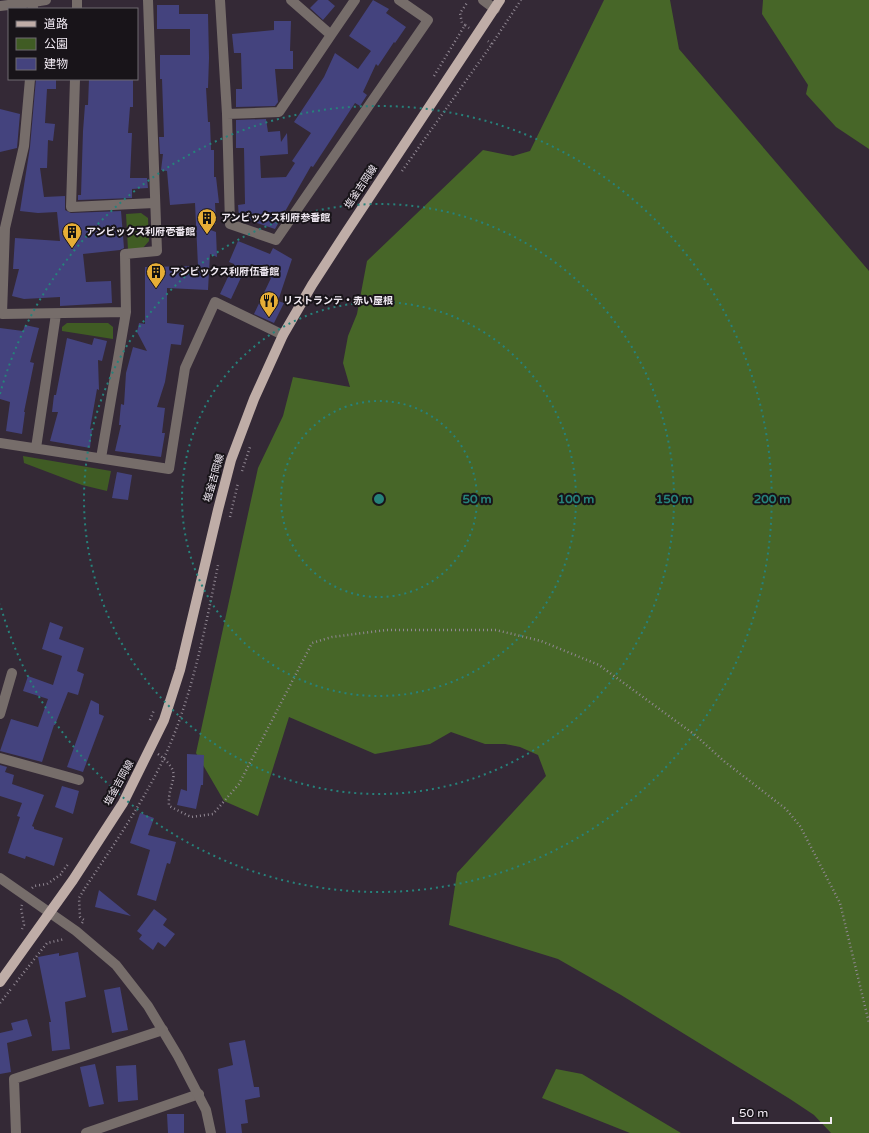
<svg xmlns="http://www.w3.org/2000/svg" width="869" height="1133" viewBox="0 0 869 1133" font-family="'Varela Round','Noto Sans JP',sans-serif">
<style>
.green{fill:#405c24}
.forest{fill:#476628}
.building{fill:#44437e}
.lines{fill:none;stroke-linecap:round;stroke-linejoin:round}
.path{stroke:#918893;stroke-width:2.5;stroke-dasharray:1 3;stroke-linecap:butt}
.minor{stroke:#766d6a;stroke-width:10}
.tertiary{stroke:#766d6a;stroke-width:10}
.primary{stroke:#bfada7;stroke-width:10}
.ring{fill:none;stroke:#26827b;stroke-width:2;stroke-dasharray:2 4}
.labels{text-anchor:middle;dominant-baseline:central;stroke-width:4;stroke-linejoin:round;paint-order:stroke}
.street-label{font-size:10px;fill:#f2ebf4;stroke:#181419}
.poi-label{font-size:10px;font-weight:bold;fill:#f2ebf4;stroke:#181419;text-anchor:start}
.centre{fill:#26827b;stroke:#181419;stroke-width:2}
.ring-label{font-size:12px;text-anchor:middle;font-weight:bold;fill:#26827b;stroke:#181419;stroke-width:4;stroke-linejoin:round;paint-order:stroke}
</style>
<rect width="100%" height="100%" fill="#342936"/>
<path class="green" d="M 141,213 L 148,218 L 149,241 L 142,249 L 128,250 L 126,214 Z
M 67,323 L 108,323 L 113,327 L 113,339 L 62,331 L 62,327 Z
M 23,456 L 111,471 L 107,491 L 82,485 L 24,463 Z"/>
<path class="forest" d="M 604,0 L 670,0 L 679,49 L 869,271 L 869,1133 L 831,1133 L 814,1115 L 790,1099 L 621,995 L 558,959 L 449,925 L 457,873 L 546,776 L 538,755 L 520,747 L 505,744 L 485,744 L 451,732 L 430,744 L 375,754 L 289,717 L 258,816 L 224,801 L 196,753 L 258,468 L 283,416 L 293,377 L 350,387 L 343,363 L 348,336 L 357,314 L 367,261 L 483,150 L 513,156 L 530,151 Z
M 763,0 L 869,0 L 869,149 L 836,127 L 806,94 L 808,85 L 762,14 Z
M 556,1069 L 582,1074 L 681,1133 L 630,1133 L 542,1098 Z"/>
<path class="building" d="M 318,0 L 328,0 L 335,6 L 323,20 L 310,8 Z
M 373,0 L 389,9 L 386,13 L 406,27 L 395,43 L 394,42 L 378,66 L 376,64 L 363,92 L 367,95 L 360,106 L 355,103 L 313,167 L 311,166 L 275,229 L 239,217 L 238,205 L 245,204 L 244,148 L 236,148 L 236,120 L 266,119 L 268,132 L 280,131 L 281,142 L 287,133 L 288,154 L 260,156 L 261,178 L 286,177 L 295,163 L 292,161 L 311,133 L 294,122 L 324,77 L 335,53 L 358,69 L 371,51 L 349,36 Z
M 157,5 L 179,5 L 179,14 L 208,14 L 209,58 L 208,88 L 206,88 L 208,122 L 210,122 L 211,150 L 214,150 L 214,177 L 216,177 L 219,203 L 215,203 L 216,224 L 200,226 L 216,232 L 217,257 L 210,254 L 208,290 L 167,288 L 167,323 L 184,325 L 181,345 L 171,344 L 165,382 L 157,407 L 165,408 L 162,433 L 165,433 L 161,457 L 115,451 L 121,425 L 119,425 L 121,404 L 124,405 L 126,373 L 133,347 L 147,351 L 137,332 L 139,323 L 145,324 L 145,267 L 198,266 L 195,203 L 170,205 L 167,171 L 161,170 L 163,154 L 160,154 L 159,137 L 164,137 L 162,79 L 160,79 L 160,55 L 190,55 L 190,29 L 157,29 Z
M 274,21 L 291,21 L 290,51 L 293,51 L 293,69 L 275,69 L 278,102 L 275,106 L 236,107 L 236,89 L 242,89 L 241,53 L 234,53 L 232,34 L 274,30 Z
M 36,79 L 56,79 L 56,89 L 47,89 L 45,123 L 55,124 L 53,141 L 48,140 L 47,168 L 40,168 L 44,197 L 65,196 L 65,210 L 71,213 L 121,211 L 124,248 L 120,250 L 83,254 L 86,282 L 111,281 L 112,303 L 60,306 L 60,297 L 24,299 L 12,296 L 19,269 L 13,269 L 15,238 L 60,241 L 57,212 L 38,213 L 20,211 L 30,147 Z
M 89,79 L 133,79 L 133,107 L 130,107 L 128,133 L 132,133 L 130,178 L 147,178 L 148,188 L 132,189 L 132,198 L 78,200 L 78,195 L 81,195 L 83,131 L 85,105 L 88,105 Z
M 0,109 L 20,114 L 17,148 L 0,152 Z
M 238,241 L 270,254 L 273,248 L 292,259 L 278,301 L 284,303 L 274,323 L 254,314 L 271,278 L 250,269 L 250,270 L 245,269 L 231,299 L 220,294 L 234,264 L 229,262 Z
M 25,325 L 39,328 L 30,362 L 34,363 L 24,412 L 25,412 L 22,434 L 6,431 L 10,402 L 0,399 L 0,328 L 23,331 Z
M 67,338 L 92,345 L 94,338 L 107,341 L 102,361 L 98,360 L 99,390 L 97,389 L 90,429 L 92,429 L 90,448 L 50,441 L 58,412 L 52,412 L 54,395 L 56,395 Z
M 117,472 L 132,475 L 128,500 L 112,498 Z
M 50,622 L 63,627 L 59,639 L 84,648 L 77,671 L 84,674 L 78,695 L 68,692 L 55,725 L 54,725 L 42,762 L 0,751 L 11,719 L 38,727 L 48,699 L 23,691 L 28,676 L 53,685 L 62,656 L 42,649 Z
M 91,700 L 99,704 L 99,714 L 104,716 L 83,772 L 67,767 Z
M 187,754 L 204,755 L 203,785 L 201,785 L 196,809 L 177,805 L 181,789 L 187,791 Z
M 0,765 L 7,767 L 5,772 L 14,775 L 12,784 L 44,795 L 32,826 L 34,827 L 34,829 L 63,838 L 54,866 L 26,856 L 25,859 L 8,853 L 20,817 L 17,816 L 22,803 L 0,796 Z
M 62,786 L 79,791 L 73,814 L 55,807 Z
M 140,813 L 154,818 L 148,835 L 176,842 L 170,864 L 167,863 L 156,901 L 137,895 L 150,850 L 130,843 Z
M 99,890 L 131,916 L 95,907 Z
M 154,909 L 167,919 L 163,925 L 175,934 L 165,947 L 158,942 L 153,950 L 139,939 L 142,935 L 137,931 Z
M 78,952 L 86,997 L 65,1002 L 70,1049 L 52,1051 L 49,1022 L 51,1022 L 38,957 L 59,953 L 59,956 Z
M 120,987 L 128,1030 L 112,1033 L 104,990 Z
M 27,1019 L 32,1036 L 7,1043 L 11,1072 L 0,1074 L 0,1033 L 13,1030 L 11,1023 Z
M 245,1040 L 254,1087 L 259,1087 L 260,1097 L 245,1100 L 248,1123 L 241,1124 L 242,1133 L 226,1133 L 218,1069 L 233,1065 L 229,1043 Z
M 95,1064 L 104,1104 L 89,1107 L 80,1067 Z
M 136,1065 L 138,1100 L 118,1102 L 116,1066 Z
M 167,1114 L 184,1114 L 184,1133 L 168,1133 Z"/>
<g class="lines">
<path class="path" d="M 465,25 L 462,23 L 460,13 L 467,3
M 492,44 L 521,0
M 434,76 L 465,25 L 469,28
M 402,171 L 492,44 L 488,41
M 242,471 L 250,447
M 230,517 L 238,483
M 150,720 L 154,710
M 158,754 C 186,775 167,780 169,806 L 191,817 L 213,814 L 239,784 L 312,643 L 332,637 L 386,630 L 496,630 L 541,641 L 599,665 L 695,735 L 725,762 L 786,809 L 800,826 L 840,903 L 869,1023
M 62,872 L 69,863
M 32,888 L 34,886 L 47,884 L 63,873
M 85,888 C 113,846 142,804 164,758 C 192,698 205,629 218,565
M 22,905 L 21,908 L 24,925 L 22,929
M 82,923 L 84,920 L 80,917 L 79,898 L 85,888
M 14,985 L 47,943 L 65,939
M 0,1003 L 11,989"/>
<path class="minor" d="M 33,0 L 33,2 L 46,0
M 220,0 L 227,114 L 230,224 L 276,240 L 428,20 L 399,0
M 291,0 L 331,35 L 355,0
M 0,6 L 33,2 L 33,9
M 77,9 L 77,0
M 30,79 L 24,146 L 5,228 L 2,314 L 126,312 L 125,254 L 157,251 L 148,0
M 75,79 L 71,207 L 154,203
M 227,114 L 279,112 L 331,35
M 0,443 L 169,469 L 185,368 L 215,302 L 283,335
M 36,448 L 56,314
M 101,458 L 126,312
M 0,714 L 12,673
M 0,758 L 79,780
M 16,1133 L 14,1079 L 163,1030
M 86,1133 L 199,1094"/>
<path class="tertiary" d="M 483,0 L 495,9
M 0,878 L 76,931 L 116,965 L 148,1006 L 178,1056 L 206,1110 L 211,1133"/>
<path class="primary" d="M 0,982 L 73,880 L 123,803 L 164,720 L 180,670 L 218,510 L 231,460 L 254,399 L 283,335 L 312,285 L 345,234 L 500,0"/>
</g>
<g class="ring">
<circle cx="379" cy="499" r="98"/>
<circle cx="379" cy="499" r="197"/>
<circle cx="379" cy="499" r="295"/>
<path d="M0 394A393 393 0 1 1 0 604"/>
</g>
<defs>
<symbol id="building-pin" viewBox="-11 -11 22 30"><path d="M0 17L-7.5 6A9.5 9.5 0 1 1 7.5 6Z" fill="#e6ad36" stroke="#181419"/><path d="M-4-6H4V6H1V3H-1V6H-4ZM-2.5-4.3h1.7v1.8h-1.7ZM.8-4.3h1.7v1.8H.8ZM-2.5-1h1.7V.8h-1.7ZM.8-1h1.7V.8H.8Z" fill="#111"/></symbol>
<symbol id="restaurant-pin" viewBox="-11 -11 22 30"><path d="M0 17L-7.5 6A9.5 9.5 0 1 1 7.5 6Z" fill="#e6ad36" stroke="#181419"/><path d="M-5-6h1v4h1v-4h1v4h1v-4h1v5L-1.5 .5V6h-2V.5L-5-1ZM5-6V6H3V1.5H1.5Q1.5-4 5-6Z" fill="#111"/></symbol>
</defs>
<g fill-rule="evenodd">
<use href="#building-pin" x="196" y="207" width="22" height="30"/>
<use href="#building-pin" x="61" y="221" width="22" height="30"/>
<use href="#building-pin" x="145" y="261" width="22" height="30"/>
<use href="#restaurant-pin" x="258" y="290" width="22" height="30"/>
</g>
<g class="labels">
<g class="street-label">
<text transform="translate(361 187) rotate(-56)">塩釜吉岡線</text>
<text transform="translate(214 478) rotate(-74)">塩釜吉岡線</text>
<text transform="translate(119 783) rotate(-61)">塩釜吉岡線</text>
</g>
<g class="poi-label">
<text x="221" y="218">アンビックス利府参番館</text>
<text x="86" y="232">アンビックス利府壱番館</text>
<text x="170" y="272">アンビックス利府伍番館</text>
<text x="283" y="301">リストランテ・赤い屋根</text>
</g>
</g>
<circle cx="379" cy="499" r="6" class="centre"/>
<g class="ring-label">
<text x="477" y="503">50 m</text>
<text x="576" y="503">100 m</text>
<text x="674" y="503">150 m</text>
<text x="772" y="503">200 m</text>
</g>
<rect x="8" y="8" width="130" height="72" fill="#181419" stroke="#6f6a71"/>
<rect x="16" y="21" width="20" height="6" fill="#bfada7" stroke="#6f6a71"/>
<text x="44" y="28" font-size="12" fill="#f2ebf4">道路</text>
<rect x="16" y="38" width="20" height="12" fill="#405c24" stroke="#6f6a71"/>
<text x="44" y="48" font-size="12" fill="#f2ebf4">公園</text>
<rect x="16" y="58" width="20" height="12" fill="#44437e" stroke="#6f6a71"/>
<text x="44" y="68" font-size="12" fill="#f2ebf4">建物</text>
<path d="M733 1117v6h98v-6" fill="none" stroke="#f2ebf4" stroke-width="2"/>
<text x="739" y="1117" font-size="12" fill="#f2ebf4" stroke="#181419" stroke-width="3" paint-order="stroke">50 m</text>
</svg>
